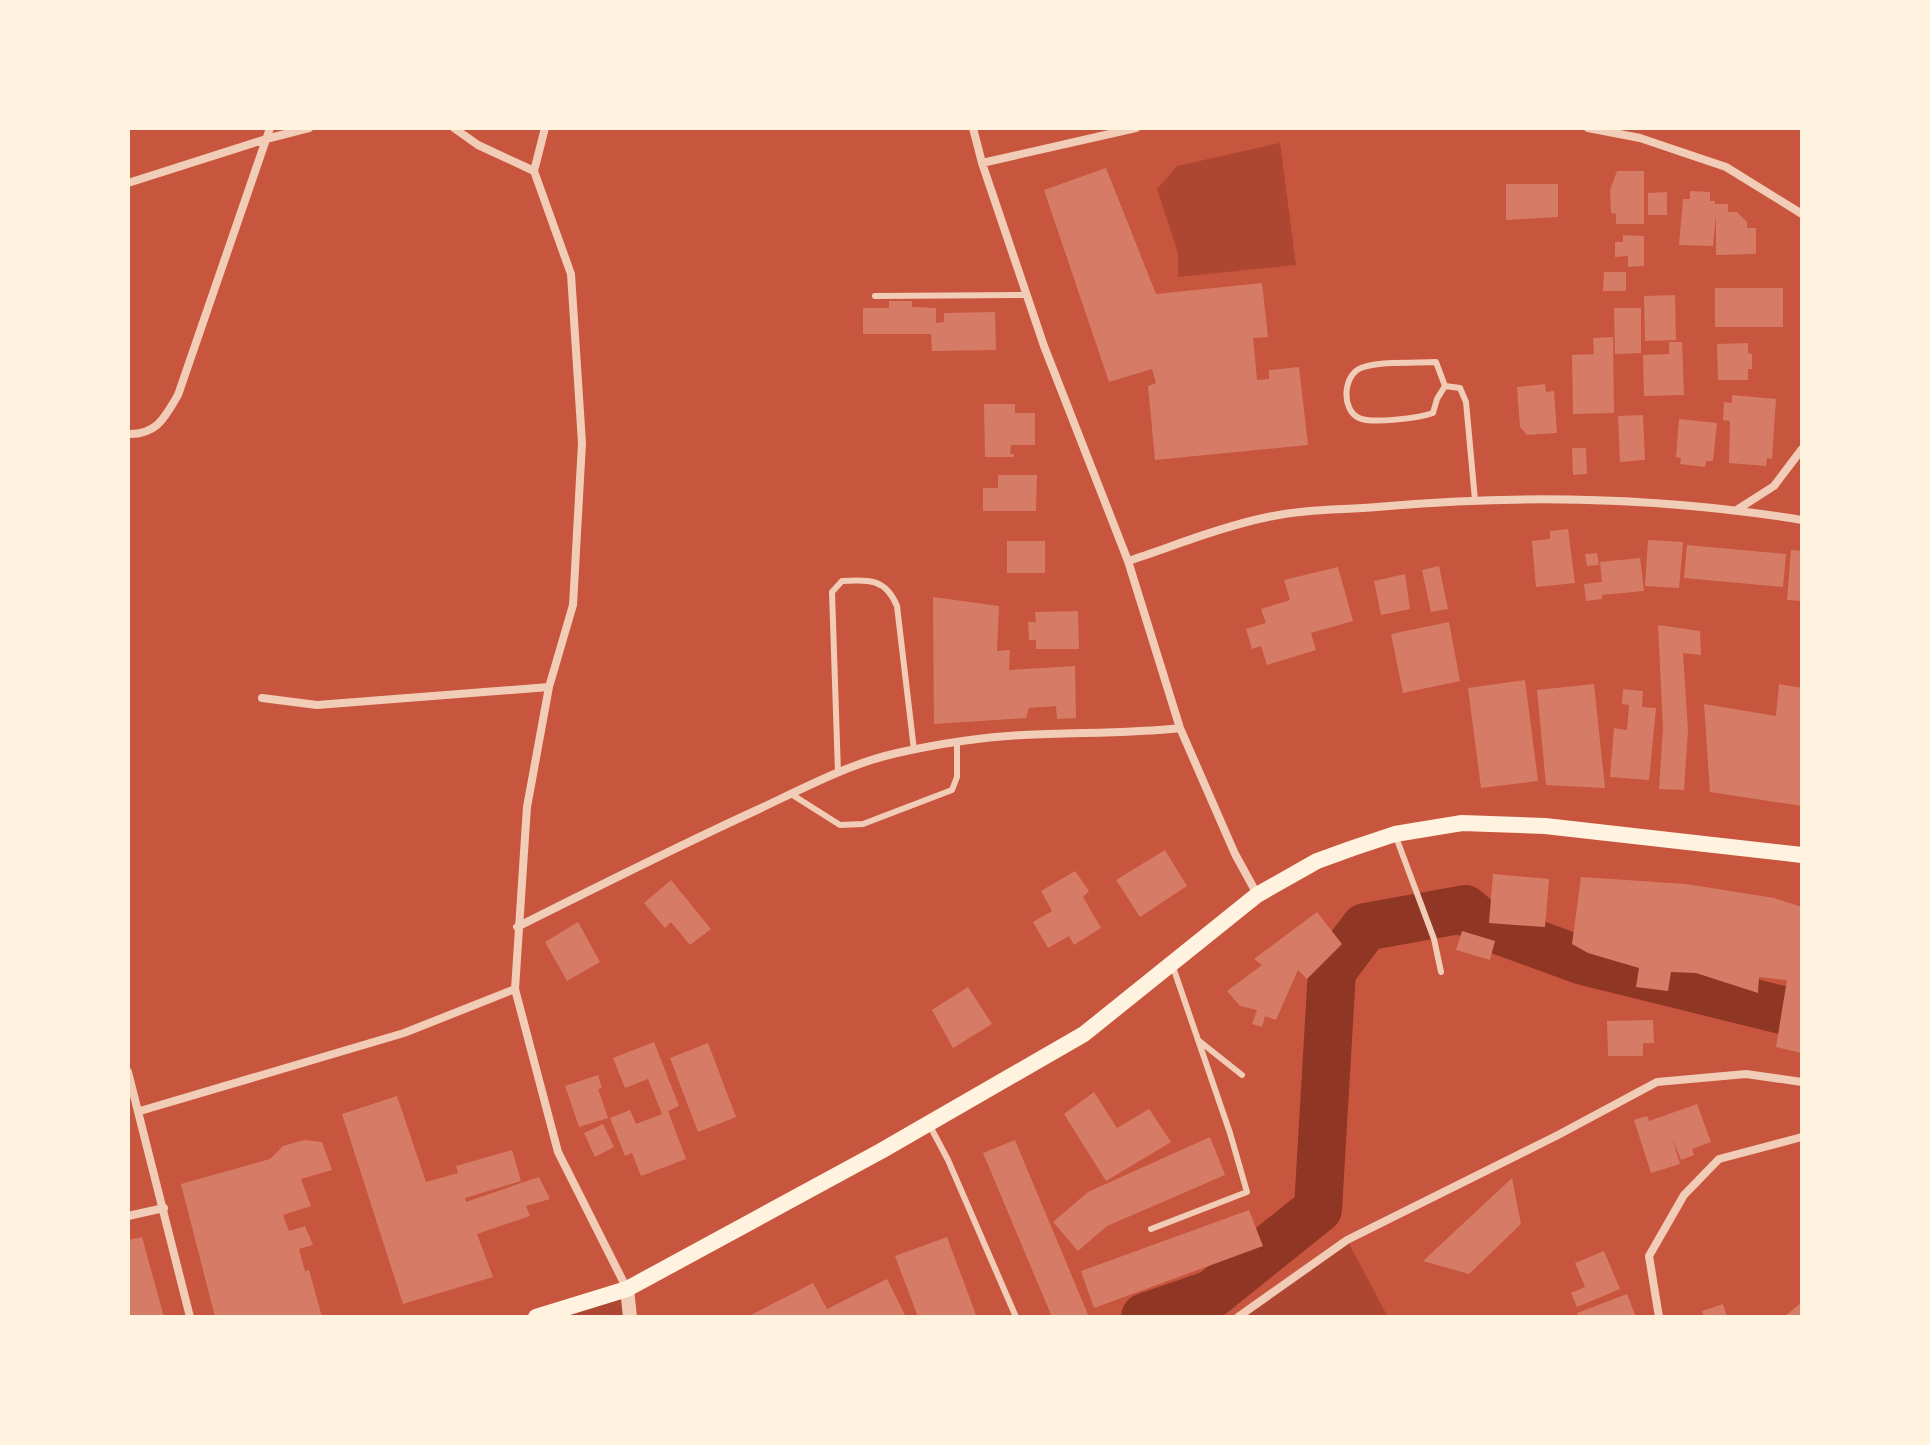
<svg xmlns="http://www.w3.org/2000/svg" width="1930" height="1445" viewBox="0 0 1930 1445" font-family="Overpass,sans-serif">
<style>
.green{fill:#ae4732}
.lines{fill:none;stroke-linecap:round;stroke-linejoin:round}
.river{stroke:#8f3625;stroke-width:48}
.building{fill:#d67c66}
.service{stroke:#f1ccb7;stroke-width:6}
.minor{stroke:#f1ccb7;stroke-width:8}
.tertiary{stroke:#f1ccb7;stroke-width:14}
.secondary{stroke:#fff3e0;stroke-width:16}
</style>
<rect width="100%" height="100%" fill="#c8553d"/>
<path class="green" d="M 1280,143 L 1296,265 L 1178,277 L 1178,253 L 1157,189 L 1177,166 Z
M 1347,1240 L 1388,1317 L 1238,1317 Z
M 627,1289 L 630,1317 L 536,1317 Z"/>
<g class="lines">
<path class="river" d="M 1145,1317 L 1212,1294 L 1318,1209 L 1332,971 L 1365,927 L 1465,909 L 1484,925 L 1583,961 L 1802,1015"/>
</g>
<path class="building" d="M 1106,168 L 1156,294 L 1262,283 L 1268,337 L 1253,338 L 1257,380 L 1269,379 L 1269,370 L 1299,367 L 1308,445 L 1155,460 L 1148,386 L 1156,383 L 1152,369 L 1109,382 L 1044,190 Z
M 1617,171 L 1644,171 L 1644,224 L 1616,224 L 1616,214 L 1611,213 L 1610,190 Z
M 1506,184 L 1558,184 L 1558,217 L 1506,220 Z
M 1690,191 L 1710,192 L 1710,201 L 1715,201 L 1715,204 L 1728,204 L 1728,212 L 1737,212 L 1747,222 L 1747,228 L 1756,228 L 1756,254 L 1716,255 L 1716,215 L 1713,246 L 1679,245 L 1683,199 L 1690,199 Z
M 1667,192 L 1667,215 L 1648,215 L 1648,193 Z
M 1623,235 L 1644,236 L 1644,266 L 1628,267 L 1628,256 L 1615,257 L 1615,242 L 1623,242 Z
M 1604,272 L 1626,272 L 1626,291 L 1603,291 Z
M 1715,288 L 1783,288 L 1783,327 L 1715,327 Z
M 1675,295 L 1676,340 L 1645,341 L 1644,296 Z
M 889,301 L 912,301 L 912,307 L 936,308 L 936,323 L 944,322 L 944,313 L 995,312 L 996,350 L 932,351 L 931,334 L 863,334 L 863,308 L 889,308 Z
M 1614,308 L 1641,308 L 1641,353 L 1615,354 Z
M 1613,337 L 1614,413 L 1573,414 L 1572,355 L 1594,354 L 1593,338 Z
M 1669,342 L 1682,342 L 1684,395 L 1644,396 L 1643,355 L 1669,354 Z
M 1748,343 L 1748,353 L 1752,354 L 1752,369 L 1748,369 L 1748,380 L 1718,380 L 1717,344 Z
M 1545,384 L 1546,392 L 1554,391 L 1557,433 L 1527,435 L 1520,427 L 1517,387 Z
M 1732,395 L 1776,399 L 1772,459 L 1767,458 L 1766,466 L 1729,463 L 1730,421 L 1723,420 L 1724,402 L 1732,403 Z
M 984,404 L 1015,404 L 1015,413 L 1035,413 L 1035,445 L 1011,445 L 1010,454 L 1014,454 L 1014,457 L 985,457 Z
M 1643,415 L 1645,460 L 1620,462 L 1618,416 Z
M 1679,419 L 1717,423 L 1713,461 L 1706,461 L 1705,467 L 1680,464 L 1681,458 L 1676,457 Z
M 1572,448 L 1586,448 L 1587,474 L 1573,475 Z
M 998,475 L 1037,475 L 1036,511 L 983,511 L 983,488 L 998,488 Z
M 1568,529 L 1575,583 L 1536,587 L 1532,541 L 1550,539 L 1550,531 Z
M 1648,540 L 1683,542 L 1679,588 L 1645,586 Z
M 1007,541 L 1045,541 L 1045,573 L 1007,573 Z
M 1687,545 L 1786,554 L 1783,587 L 1684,578 Z
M 1791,550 L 1802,551 L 1802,601 L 1787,600 Z
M 1597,553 L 1599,565 L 1587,566 L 1585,554 Z
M 1640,558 L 1644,591 L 1602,595 L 1602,599 L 1586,601 L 1584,584 L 1602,582 L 1600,562 Z
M 1439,566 L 1448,609 L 1431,612 L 1422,570 Z
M 1338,567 L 1353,621 L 1311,633 L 1316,650 L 1267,665 L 1261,646 L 1252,649 L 1246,629 L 1266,623 L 1261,609 L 1290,600 L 1284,580 Z
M 1405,574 L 1410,609 L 1381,615 L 1374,581 Z
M 933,597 L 999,606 L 997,651 L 1010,650 L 1009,670 L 1075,666 L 1076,718 L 1057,719 L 1056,706 L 1029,708 L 1026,718 L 934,724 Z
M 1078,611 L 1079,649 L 1036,649 L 1036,640 L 1029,640 L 1028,622 L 1036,622 L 1035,612 Z
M 1449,622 L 1460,681 L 1403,693 L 1391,634 Z
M 1658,625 L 1700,631 L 1701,655 L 1683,653 L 1688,730 L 1684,790 L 1659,789 L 1663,729 Z
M 1525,680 L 1538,781 L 1481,788 L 1468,688 Z
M 1594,684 L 1605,788 L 1546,785 L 1537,690 Z
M 1779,684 L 1802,688 L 1802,806 L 1710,792 L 1704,704 L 1776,716 Z
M 1623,689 L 1643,691 L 1642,707 L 1656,708 L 1649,780 L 1610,777 L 1614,728 L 1627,730 L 1629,705 L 1622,704 Z
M 1165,850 L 1187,886 L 1140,917 L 1116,880 Z
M 1075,871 L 1089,891 L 1083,897 L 1101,928 L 1074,945 L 1069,936 L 1048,948 L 1033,922 L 1052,911 L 1041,891 Z
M 1493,874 L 1549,879 L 1545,927 L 1489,923 Z
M 1581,877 L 1686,884 L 1774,898 L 1802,907 L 1802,1053 L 1776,1047 L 1787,980 L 1759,977 L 1758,993 L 1696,973 L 1671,972 L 1668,991 L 1636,987 L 1639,968 L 1588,953 L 1572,944 Z
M 671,880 L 711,929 L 690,945 L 671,922 L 665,928 L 644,903 Z
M 1317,912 L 1342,944 L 1307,979 L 1298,970 L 1276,1020 L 1265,1016 L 1262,1027 L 1252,1024 L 1257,1010 L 1240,1006 L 1227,991 L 1262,965 L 1254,959 Z
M 578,922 L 600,962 L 567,981 L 545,942 Z
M 1462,931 L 1495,941 L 1490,960 L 1456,950 Z
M 968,987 L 992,1024 L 953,1048 L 932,1010 Z
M 1653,1020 L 1654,1043 L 1643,1043 L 1643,1056 L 1608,1056 L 1607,1021 Z
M 654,1042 L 679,1106 L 668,1111 L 686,1159 L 641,1176 L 632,1153 L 625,1156 L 610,1118 L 630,1110 L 636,1124 L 662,1114 L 648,1079 L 625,1088 L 613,1058 Z
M 708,1043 L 736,1117 L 698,1132 L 670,1058 Z
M 598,1075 L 602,1088 L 598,1089 L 608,1118 L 579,1127 L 565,1086 Z
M 1094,1092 L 1117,1128 L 1149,1109 L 1171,1142 L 1106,1181 L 1064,1114 Z
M 397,1096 L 426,1182 L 458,1173 L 456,1166 L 512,1150 L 521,1181 L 465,1198 L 466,1202 L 539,1177 L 550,1199 L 526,1206 L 530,1216 L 477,1234 L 493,1277 L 403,1304 L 342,1114 Z
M 1697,1104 L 1711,1142 L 1692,1149 L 1694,1155 L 1681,1160 L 1672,1138 L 1680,1164 L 1651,1173 L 1634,1120 L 1647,1116 L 1649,1121 Z
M 603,1124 L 614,1147 L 595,1157 L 584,1133 Z
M 1210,1137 L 1225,1175 L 1107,1226 L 1078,1251 L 1053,1222 L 1088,1192 Z
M 304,1140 L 322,1142 L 332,1170 L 301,1179 L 311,1206 L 283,1215 L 289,1231 L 305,1226 L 313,1245 L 299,1249 L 305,1271 L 309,1270 L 322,1317 L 215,1317 L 181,1184 L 270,1159 L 283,1146 Z
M 1015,1140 L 1089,1317 L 1052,1317 L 983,1153 Z
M 1512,1178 L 1521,1224 L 1469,1274 L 1423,1261 Z
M 1249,1210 L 1263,1246 L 1094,1308 L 1081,1271 Z
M 142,1237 L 164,1317 L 128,1317 L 128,1240 Z
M 947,1237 L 976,1315 L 918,1317 L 895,1256 Z
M 1604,1251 L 1620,1289 L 1577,1307 L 1571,1293 L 1585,1287 L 1575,1263 Z
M 887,1279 L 906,1317 L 747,1317 L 813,1283 L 827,1309 Z
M 1627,1294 L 1636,1317 L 1579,1317 L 1577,1313 Z
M 1802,1302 L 1802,1317 L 1784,1317 Z
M 1723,1304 L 1727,1317 L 1704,1317 L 1702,1311 Z"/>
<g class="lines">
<path class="service" d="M 875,296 L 1027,295
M 1436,362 L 1445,386 L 1437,399 L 1433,413 C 1419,418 1372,424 1359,418 C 1341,410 1343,375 1361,368 C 1379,361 1415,363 1436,362 Z
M 1445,386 L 1460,388 L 1466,402 L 1475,500
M 838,773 L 832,592 L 842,581 C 869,579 886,579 897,606 L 914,750
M 791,794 L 840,825 L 863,824 L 952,790 L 957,777 L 957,742
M 1396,837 L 1434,939 L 1441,972
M 1198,1040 L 1242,1075
M 930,1126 L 948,1160 L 1016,1317
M 1151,1229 L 1247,1192 L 1230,1133 L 1173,967"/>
<path class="minor" d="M 454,128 L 478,145 L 534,171
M 545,128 L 534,171 L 571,274 L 582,443 L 573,605 L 549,687 L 527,807 L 515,989 L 558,1152 L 627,1289
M 973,128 L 982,163 L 1044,346 L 1128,561 L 1180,728 L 1235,854 L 1257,894
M 1588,128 L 1640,138 L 1726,167 L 1802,214
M 982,163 L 1136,128
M 128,183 L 266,139 L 309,128
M 128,434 C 157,435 165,417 178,395 L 270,128
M 1738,509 L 1774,486 L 1802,449
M 1128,561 C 1174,546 1220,527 1268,517 C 1303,509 1341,510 1377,507 C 1519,494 1661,497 1802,520
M 262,698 L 317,705 L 549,687
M 517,927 C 597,887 676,847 757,810 C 802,789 848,764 897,753 C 938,744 981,737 1023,735 C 1076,732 1128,734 1180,728
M 128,1072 L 190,1317
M 140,1111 L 404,1033 L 515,989
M 128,1216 L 164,1208
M 1238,1317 L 1347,1240 L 1558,1135 L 1657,1082 L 1746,1074 L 1802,1082
M 1659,1317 L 1649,1256 L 1684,1195 L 1719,1159 L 1802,1137"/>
<path class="tertiary" d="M 627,1289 L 630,1317"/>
<path class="secondary" d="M 536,1317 L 627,1289 L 881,1151 L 1084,1034 L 1257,895 L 1317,861 L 1353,848 L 1395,834 L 1462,823 L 1545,826 L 1802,855"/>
</g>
<rect width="1930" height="1445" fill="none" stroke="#fff3e0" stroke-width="260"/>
</svg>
